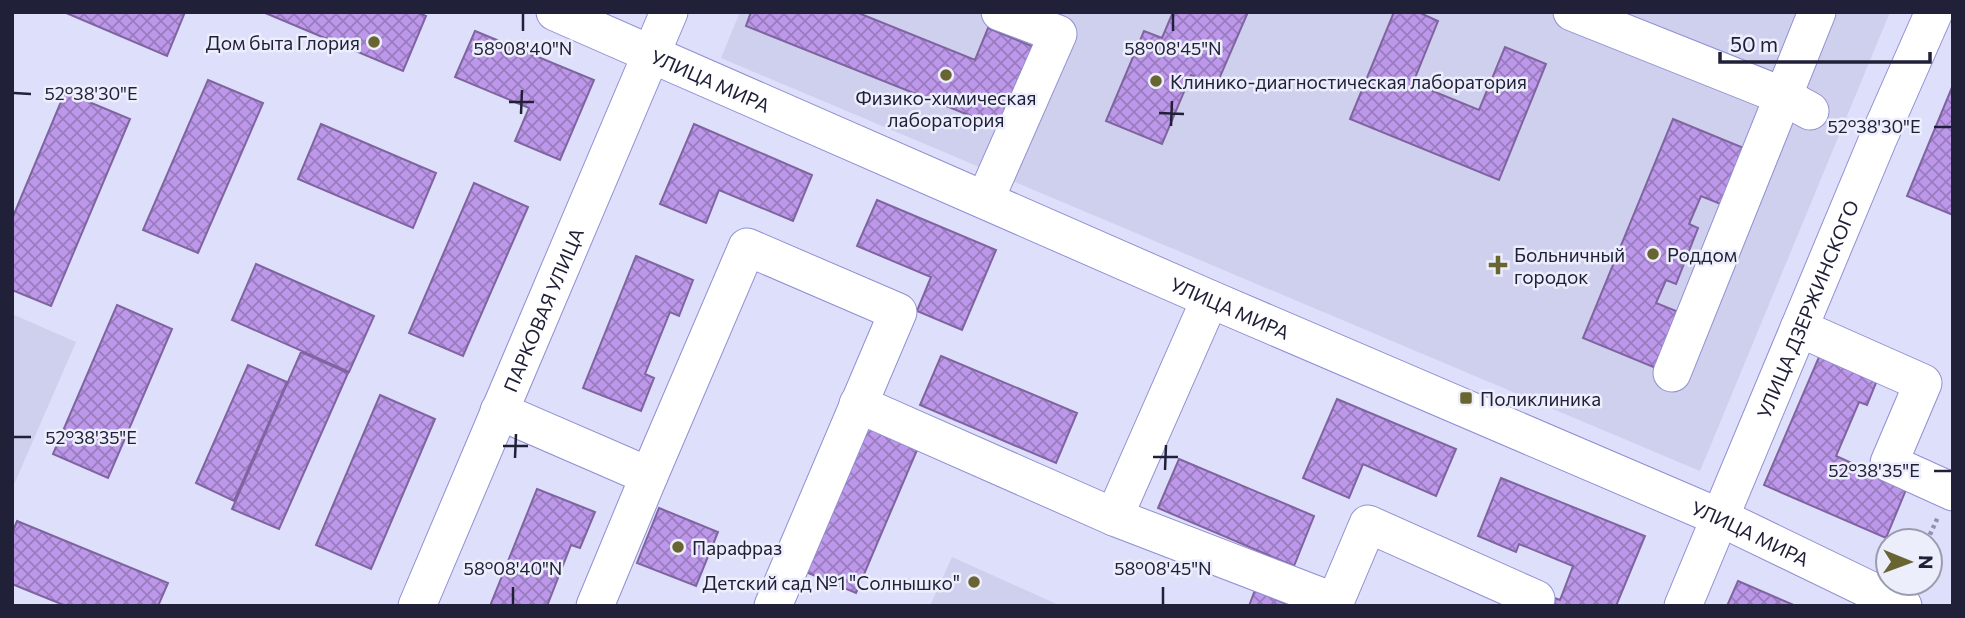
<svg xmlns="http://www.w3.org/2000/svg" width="1965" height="618" viewBox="0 0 1965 618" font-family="Commissioner,sans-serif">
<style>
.built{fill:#cfcfee}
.building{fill:url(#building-cross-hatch);stroke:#7f64a0;stroke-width:2}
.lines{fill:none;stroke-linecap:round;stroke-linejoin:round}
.minor-casing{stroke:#9190d2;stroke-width:39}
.path{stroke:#9292ad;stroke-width:4.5;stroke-dasharray:3.5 3.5;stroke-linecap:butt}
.minor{stroke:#fff;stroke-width:37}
.ticks{fill:none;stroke:#212039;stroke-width:2.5}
.poi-dot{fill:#696532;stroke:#edeefc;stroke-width:2.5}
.labels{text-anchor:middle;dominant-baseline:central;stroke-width:5;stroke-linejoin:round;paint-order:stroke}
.poi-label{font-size:19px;fill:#212039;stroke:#edeefc;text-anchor:start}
.street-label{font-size:19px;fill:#212039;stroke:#edeefc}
.ticks-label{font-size:18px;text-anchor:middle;fill:#212039;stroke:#edeefc;stroke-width:5;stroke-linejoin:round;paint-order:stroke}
</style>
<defs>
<pattern id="building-cross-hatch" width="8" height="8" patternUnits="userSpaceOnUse" patternTransform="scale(1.75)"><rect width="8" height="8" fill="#bd98ea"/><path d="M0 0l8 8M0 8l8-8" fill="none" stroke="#997cbf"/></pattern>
</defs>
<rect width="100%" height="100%" fill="#dedffb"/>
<path class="built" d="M 740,12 L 1890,12 L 1700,471 L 721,58 Z
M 12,314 L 76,342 L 12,489 Z
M 952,557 L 1061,606 L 930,606 Z"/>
<path class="building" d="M 64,12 L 185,12 L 167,56 Z
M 263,12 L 417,12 L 426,16 L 403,71 Z
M 751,12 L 856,12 L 975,60 L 988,28 L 1034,47 L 1001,128 L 746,26 Z
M 1173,12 L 1248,12 L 1216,86 L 1191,75 L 1162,144 L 1106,121 L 1144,31 L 1162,38 Z
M 1394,12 L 1418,12 L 1438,21 L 1413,83 L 1479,110 L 1505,47 L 1546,64 L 1499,180 L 1350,119 Z
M 475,31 L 594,80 L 560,160 L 515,141 L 529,108 L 455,77 Z
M 208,80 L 263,103 L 198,253 L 143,230 Z
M 1953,85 L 1953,215 L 1907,196 Z
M 65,92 L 130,119 L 51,306 L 12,290 L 12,219 Z
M 1673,119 L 1751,151 L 1728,207 L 1701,196 L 1689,224 L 1698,228 L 1676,284 L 1666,280 L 1656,303 L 1686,315 L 1663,371 L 1583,338 Z
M 321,124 L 436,173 L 413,228 L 298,179 Z
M 694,124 L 812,175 L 793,221 L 719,190 L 706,223 L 660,204 Z
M 474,183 L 528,207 L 463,356 L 409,333 Z
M 877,200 L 996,250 L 962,330 L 917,311 L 931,277 L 857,246 Z
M 636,256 L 693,280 L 679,316 L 670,312 L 645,374 L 654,378 L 641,411 L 583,388 Z
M 256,264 L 374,316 L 349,372 L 232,320 Z
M 117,305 L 172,329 L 108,478 L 53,454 Z
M 1825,343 L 1882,368 L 1867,405 L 1859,402 L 1836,456 L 1869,471 L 1872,464 L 1910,480 L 1886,538 L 1764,485 Z
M 301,352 L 348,373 L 279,529 L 232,509 Z
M 941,356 L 1077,413 L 1056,463 L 920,405 Z
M 248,365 L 287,382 L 234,501 L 196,483 Z
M 380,395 L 435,419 L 371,569 L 316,545 Z
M 1337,399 L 1456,449 L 1436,496 L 1363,464 L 1349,498 L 1303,478 Z
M 866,420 L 920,443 L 856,593 L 801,570 Z
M 1179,459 L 1314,516 L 1294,566 L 1158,508 Z
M 1501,478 L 1645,536 L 1616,606 L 1549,606 L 1552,597 L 1560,600 L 1573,566 L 1519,544 L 1516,552 L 1478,536 Z
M 537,489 L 595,512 L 580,548 L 571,545 L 547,606 L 490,606 Z
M 659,508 L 718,532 L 696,586 L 637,563 Z
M 17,521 L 168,583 L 158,606 L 66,606 L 12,584 L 12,533 Z
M 1738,581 L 1796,606 L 1727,606 Z
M 1255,590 L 1291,606 L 1249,606 Z"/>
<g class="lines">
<defs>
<g id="minor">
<path id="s1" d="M 555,12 L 1210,299 L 1721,518 L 1903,606"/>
<path d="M 1572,12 L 1783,96 L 1810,111"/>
<path d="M 985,200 L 1058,34 L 1000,12"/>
<path d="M 1210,299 L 1114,517 L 1335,602 L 1368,524 L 1536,599 L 1533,606"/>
<path d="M 1799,328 L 1923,383 L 1889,463 L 1953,492"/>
<path d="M 1672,373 L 1817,12"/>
<path d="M 858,404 L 1114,517"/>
<path d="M 499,411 L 649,476 L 747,247 L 898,312 L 773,606"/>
<path id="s2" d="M 417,606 L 669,12"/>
<path d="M 595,606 L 649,476"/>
<path id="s3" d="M 1683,606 L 1878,139 L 1934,12"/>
</g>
</defs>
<use href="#minor" class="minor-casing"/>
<path class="path" d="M 1927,541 L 1938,517"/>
<use href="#minor" class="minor"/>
</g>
<path class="ticks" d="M 523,31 L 523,14M 1173,31 L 1173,14M 14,93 L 31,94M 509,102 L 534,102M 1159,113 L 1184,114M 521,114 L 522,90M 1171,126 L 1172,101M 1934,127 L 1951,127M 14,437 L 31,437M 503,446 L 528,446M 1153,457 L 1178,457M 515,458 L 516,434M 1165,470 L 1166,445M 1934,471 L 1951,471M 513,604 L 513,587M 1163,604 L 1163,587"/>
<g class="poi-dot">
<circle cx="374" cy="42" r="7"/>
<circle cx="946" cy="75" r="7"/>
<circle cx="1156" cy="81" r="7"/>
<circle cx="1653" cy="254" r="7"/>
<path d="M1494.5 254.5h7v7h7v7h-7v7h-7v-7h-7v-7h7z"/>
<rect x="1459" y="391" width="14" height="14" rx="3.5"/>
<circle cx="678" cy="547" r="7"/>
<circle cx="974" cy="582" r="7"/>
</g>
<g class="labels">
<g class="poi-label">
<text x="360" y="42" text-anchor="end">Дом быта Глория</text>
<text x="1170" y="81">Клинико-диагностическая лаборатория</text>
<text x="946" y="97" text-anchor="middle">Физико-химическая<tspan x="946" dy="22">лаборатория</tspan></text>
<text x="1514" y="254">Больничный<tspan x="1514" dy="22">городок</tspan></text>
<text x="1667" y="254">Роддом</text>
<text x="1480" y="398">Поликлиника</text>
<text x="692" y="547">Парафраз</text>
<text x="960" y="582" text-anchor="end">Детский сад №1 "Солнышко"</text>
</g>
<g class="street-label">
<text stroke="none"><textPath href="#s1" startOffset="170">УЛИЦА МИРА</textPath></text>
<text stroke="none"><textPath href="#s1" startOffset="737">УЛИЦА МИРА</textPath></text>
<text stroke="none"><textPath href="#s3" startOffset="322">УЛИЦА ДЗЕРЖИНСКОГО</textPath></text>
<text stroke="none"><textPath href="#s2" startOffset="322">ПАРКОВАЯ УЛИЦА</textPath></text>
<text stroke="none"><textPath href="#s1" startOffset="1304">УЛИЦА МИРА</textPath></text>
</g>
</g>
<g class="ticks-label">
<text x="523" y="55">58°08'40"N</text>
<text x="1173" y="55">58°08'45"N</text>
<text x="91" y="100">52°38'30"E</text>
<text x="1874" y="133">52°38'30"E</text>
<text x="91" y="444">52°38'35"E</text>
<text x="1874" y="477">52°38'35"E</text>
<text x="513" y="575">58°08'40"N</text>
<text x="1163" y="575">58°08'45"N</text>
</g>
<rect width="1965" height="618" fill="none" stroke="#212039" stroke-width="28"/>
<g transform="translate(1909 562) rotate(91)"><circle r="33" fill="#edeefc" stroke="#9b9cae" stroke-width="2"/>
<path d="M0-5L12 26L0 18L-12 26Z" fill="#696532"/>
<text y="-10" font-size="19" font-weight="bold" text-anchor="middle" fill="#212039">N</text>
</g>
<path d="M1720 52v10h210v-10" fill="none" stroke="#212039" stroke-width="3.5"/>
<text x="1730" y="52" font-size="21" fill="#212039" stroke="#edeefc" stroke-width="5" paint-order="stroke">50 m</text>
</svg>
